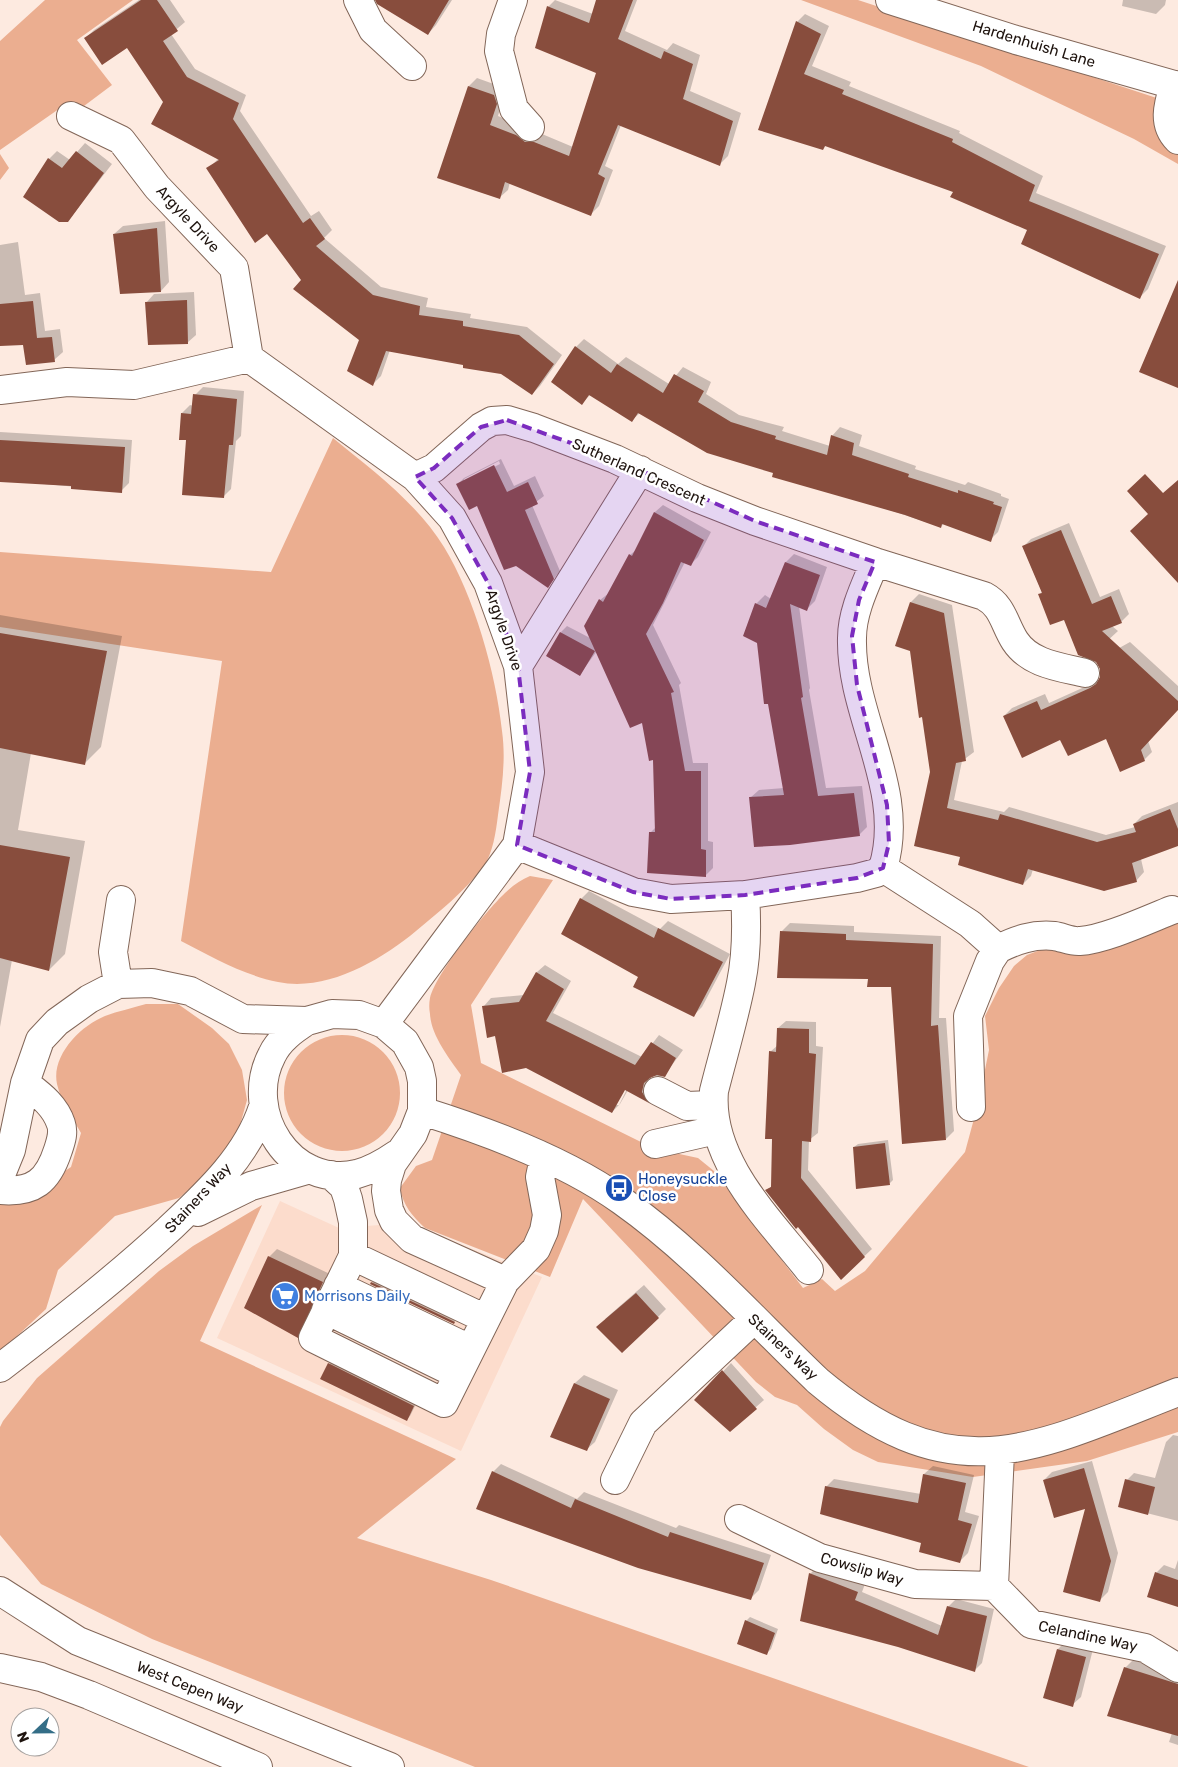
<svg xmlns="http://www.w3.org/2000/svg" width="1178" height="1767" viewBox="0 0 1178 1767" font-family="Rubik,sans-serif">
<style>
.built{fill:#fcdccc}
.green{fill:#ebae90}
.shadow{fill:#0003;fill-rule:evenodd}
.building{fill:#884d3d}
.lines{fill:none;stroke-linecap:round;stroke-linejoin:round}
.minor-casing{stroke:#826658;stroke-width:30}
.major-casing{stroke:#826658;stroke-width:30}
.highway-casing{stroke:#826658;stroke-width:30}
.minor{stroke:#fff;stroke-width:28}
.major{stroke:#fff;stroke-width:28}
.highway{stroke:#fff;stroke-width:28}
.marked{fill:#7b2cbf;fill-opacity:0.2;stroke:#7b2cbf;stroke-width:4;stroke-dasharray:10 6;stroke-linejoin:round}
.labels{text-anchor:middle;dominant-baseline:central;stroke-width:5;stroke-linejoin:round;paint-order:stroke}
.street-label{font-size:15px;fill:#1e130e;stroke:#fff}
.transit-label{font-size:15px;fill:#164399;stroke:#fff;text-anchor:start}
.shop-label{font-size:15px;fill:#366cbe;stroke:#fff;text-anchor:start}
</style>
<rect width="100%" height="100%" fill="#fdeae0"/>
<path class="built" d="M 280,1201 L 339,1228 L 407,1223 L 542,1277 L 461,1451 L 217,1338 Z"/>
<path class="green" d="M 45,0 L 133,0 L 77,40 L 112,85 L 84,106 L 66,104 L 0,150 L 0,41 Z
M 801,0 L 858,0 L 1178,105 L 1178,164 L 1134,139 L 981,66 Z
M 0,154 L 9,168 L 0,180 Z
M 333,438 C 372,470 417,503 444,547 C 474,596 496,673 502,731 C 506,759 502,787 498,815 C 496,831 493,854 483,867 C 465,891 439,912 416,931 C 380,961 326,992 278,982 C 243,975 212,957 181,941 L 222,661 L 0,627 L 0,552 L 271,572 Z
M 530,876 L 553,880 L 471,1005 L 481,1063 L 643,1143 L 670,1152 L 698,1158 L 714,1171 L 803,1288 L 822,1279 L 835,1291 L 865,1271 L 965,1152 L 978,1104 L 989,1050 L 985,1016 L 999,988 L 1014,966 L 1027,955 L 1178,898 L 1178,1432 L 1087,1461 L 973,1477 L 878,1462 L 853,1450 L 824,1429 L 797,1405 L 775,1397 L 756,1382 L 583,1199 L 550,1277 L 425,1228 C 412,1216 403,1205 400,1188 L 416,1166 L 432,1160 L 461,1075 C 449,1058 431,1035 430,1014 C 429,1009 429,1003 430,998 C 437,972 485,912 505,893 C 513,885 521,880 530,876 Z
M 146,1004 L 178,1004 L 212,1028 L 229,1044 L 242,1070 L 247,1100 L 237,1136 L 212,1170 L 179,1198 L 115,1216 L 58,1270 L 46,1309 L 0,1352 L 0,1205 L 28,1195 L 71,1167 L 81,1133 C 72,1117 61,1102 57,1084 C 51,1056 80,1026 105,1016 C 118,1011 133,1008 146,1004 Z
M284 1093a58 58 0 1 1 116 0a58 58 0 1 1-116 0Z
M 262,1205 L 200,1341 L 456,1459 L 357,1538 L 491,1580 L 1029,1767 L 475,1767 L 152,1639 L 41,1584 L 0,1535 L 0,1427 L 3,1421 L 37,1378 L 159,1271 L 193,1246 Z"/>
<path class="shadow" d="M 139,0 L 170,0 L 185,22 L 171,34 L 195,69 L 246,95 L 240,111 L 311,216 L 319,211 L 332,230 L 324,238 L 381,287 L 428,298 L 426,307 L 471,314 L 470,318 L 527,327 L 562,355 L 540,386 L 532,394 L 502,372 L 390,350 L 381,376 L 373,384 L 360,340 L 302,280 L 267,232 L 208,169 L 219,158 L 165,102 L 127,47 L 86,38 L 94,30 Z
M 387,0 L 452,0 L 436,25 L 428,34 Z
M 555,0 L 593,14 L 598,0 L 637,0 L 625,31 L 667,50 L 673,43 L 700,55 L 690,91 L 741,113 L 728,156 L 720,164 L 621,125 L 605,166 L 613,170 L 599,206 L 590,215 L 510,182 L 508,190 L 499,198 L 469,86 L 477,78 L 502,87 L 504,95 L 498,116 L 525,127 L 533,134 L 542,134 L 573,147 L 597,72 L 548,7 Z
M 1123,0 L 1166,0 L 1165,5 L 1156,14 L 1122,6 Z
M 805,14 L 829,26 L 812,66 L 851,82 L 849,86 L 960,131 L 959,133 L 1043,176 L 1036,193 L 1166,246 L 1148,289 L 1140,297 L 1029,230 L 954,191 L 826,145 L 823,149 L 759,129 L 797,22 Z
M 85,143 L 112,164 L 68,221 L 25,196 L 49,159 L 57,151 L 70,160 Z
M 165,221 L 169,282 L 161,291 L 114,234 L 123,226 Z
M 18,242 L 25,295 L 40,293 L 45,331 L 60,329 L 63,352 L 54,360 L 24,343 L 0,344 L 0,245 Z
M 194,292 L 196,335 L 187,343 L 146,303 L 154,294 Z
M 584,339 L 618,364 L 626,357 L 669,384 L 683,367 L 711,382 L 706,394 L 739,415 L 784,427 L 782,431 L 830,446 L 832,436 L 840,427 L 862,435 L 859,446 L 916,466 L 915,469 L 965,485 L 968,482 L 1001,494 L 1001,496 L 1009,499 L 998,532 L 990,540 L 944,523 L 941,527 L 774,472 L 640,413 L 632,420 L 590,395 L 582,403 L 576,347 Z
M 203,387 L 244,391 L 241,436 L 236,441 L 231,489 L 223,497 L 187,439 L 182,413 L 190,405 L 194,406 L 195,395 Z
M 0,432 L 132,440 L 129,483 L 121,491 L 0,480 Z
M 501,459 L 514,486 L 535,476 L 544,496 L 532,505 L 560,571 L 548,586 L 477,504 L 457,485 L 464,478 ZM 499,461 L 500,464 L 464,482 L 464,479 Z
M 663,505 L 711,532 L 698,557 L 690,565 L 685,562 L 653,625 L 681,683 L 679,685 L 693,763 L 708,763 L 708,841 L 713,842 L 713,868 L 705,876 L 651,832 L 656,827 L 655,759 L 643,722 L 597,651 L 580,674 L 561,632 L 567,626 L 592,639 L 600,600 L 609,593 L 630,555 L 637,549 L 655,512 Z
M 1069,523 L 1100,597 L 1119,589 L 1129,614 L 1121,622 L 1112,626 L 1118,631 L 1105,643 L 1112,652 L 1130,642 L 1178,686 L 1178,708 L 1148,741 L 1152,752 L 1144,760 L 1106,737 L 1004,716 L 1012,708 L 1045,694 L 1049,703 L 1100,680 L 1101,668 L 1064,618 L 1039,595 L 1042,592 L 1023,547 L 1031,539 Z
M 794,554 L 827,567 L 815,601 L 807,609 L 799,606 L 810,688 L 809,690 L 826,788 L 862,786 L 867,827 L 859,835 L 750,798 L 759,790 L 784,788 L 758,642 L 744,635 L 756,604 L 765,595 L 771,599 L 786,562 Z
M 919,594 L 952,605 L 974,752 L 962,761 L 954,800 L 1004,812 L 1009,807 L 1106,835 L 1135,827 L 1134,824 L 1142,816 L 1178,802 L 1178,844 L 1141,859 L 1144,872 L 1136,881 L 1033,869 L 1031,876 L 1023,884 L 962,856 L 932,772 L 911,602 Z
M 0,615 L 122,636 L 101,747 L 85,763 L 31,753 L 18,830 L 85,841 L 65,954 L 49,970 L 12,960 L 0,1027 Z
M 589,891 L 660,929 L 668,921 L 730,954 L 702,1007 L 694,1015 L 639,976 L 581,899 Z
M 790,923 L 854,926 L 854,932 L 941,936 L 939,1018 L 946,1018 L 954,1131 L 946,1139 L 892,986 L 869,977 L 782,931 Z
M 545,965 L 571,981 L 553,1013 L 642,1057 L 659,1035 L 683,1050 L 664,1076 L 651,1076 L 650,1084 L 656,1094 L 648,1101 L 628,1090 L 620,1104 L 612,1112 L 496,1035 L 484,1006 L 491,998 L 524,995 L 537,972 ZM 627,1084 L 629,1085 L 619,1105 L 616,1105 Z
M 786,1021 L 816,1022 L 816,1046 L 823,1047 L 818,1133 L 809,1140 L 808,1170 L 872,1249 L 841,1278 L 767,1190 L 772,1186 L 774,1138 L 770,1052 L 778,1045 L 778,1028 Z
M 888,1140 L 893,1180 L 890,1183 L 854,1147 L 858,1144 Z
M 277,1249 L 330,1274 L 305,1328 L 297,1336 L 269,1257 Z
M 376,1279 L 457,1319 L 454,1322 L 372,1283 Z
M 644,1285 L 666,1309 L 658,1317 L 605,1319 Z
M 333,1360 L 417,1402 L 410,1416 L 407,1419 L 329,1364 Z
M 731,1363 L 764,1400 L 730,1430 L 696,1400 Z
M 584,1375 L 618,1390 L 595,1442 L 586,1450 L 552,1436 L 575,1383 Z
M 1173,1435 L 1178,1436 L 1178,1521 L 1119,1506 L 1127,1480 L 1134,1473 L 1155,1478 L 1166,1442 Z
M 1092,1461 L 1118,1553 L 1108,1592 L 1100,1600 L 1086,1508 L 1044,1480 L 1052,1472 Z
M 501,1464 L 577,1499 L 584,1492 L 676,1528 L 679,1525 L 771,1555 L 759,1590 L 751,1598 L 493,1472 Z
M 933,1466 L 974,1475 L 965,1512 L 979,1516 L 968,1553 L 959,1562 L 826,1487 L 834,1479 L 921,1494 L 924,1474 Z
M 1178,1560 L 1178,1605 L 1156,1573 L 1164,1565 L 1175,1569 Z
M 818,1566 L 865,1584 L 862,1592 L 942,1626 L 948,1607 L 956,1599 L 994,1609 L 982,1663 L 974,1671 L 810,1574 Z
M 750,1617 L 778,1629 L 771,1649 L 767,1653 L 746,1621 Z
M 1066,1641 L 1093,1649 L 1081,1697 L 1072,1705 L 1058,1649 Z
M 1133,1660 L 1163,1668 L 1161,1675 L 1178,1680 L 1178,1745 L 1169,1742 L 1172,1733 L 1125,1668 Z"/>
<path class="building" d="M 141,0 L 157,0 L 178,31 L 163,41 L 187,77 L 239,103 L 233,119 L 303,223 L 310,218 L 325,239 L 316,246 L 373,295 L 420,306 L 419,315 L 463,321 L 463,326 L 519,335 L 554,364 L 532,395 L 501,374 L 463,368 L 463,365 L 386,351 L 373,386 L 347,371 L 359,340 L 293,289 L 301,280 L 267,234 L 255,243 L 206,168 L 219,160 L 151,124 L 163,102 L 127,48 L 102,65 L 84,38 Z
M 375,0 L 449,0 L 428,35 L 377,4 Z
M 596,0 L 633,0 L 618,39 L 661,59 L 664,51 L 693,64 L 683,99 L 733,121 L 720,166 L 618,125 L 598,174 L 605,178 L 591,216 L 505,182 L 500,199 L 437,178 L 468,86 L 494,95 L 497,104 L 490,125 L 516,135 L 525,142 L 534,142 L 569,156 L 596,73 L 535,48 L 547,6 L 589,23 Z
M 796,21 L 821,34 L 804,74 L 844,90 L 842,94 L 953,139 L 952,142 L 1035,185 L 1029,201 L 1159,254 L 1140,299 L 1021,244 L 1027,230 L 950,197 L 953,192 L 825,146 L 823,150 L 758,130 Z
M 76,151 L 104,173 L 68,222 L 59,222 L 23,197 L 48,158 L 62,168 Z
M 157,228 L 161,292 L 120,294 L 113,234 Z
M 1178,280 L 1178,388 L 1139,372 Z
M 187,300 L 188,344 L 148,345 L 145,302 Z
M 33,301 L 37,338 L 52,337 L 55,362 L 26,365 L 23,345 L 0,346 L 0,304 Z
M 575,346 L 611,373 L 617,364 L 663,393 L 674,374 L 704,391 L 698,402 L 731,422 L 776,436 L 775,439 L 827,455 L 831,435 L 854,443 L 852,455 L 909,474 L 908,477 L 958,493 L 958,490 L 994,502 L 993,504 L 1002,507 L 991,542 L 942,524 L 941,528 L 905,515 L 772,477 L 773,473 L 707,453 L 638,413 L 632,422 L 589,395 L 582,405 L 551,382 Z
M 193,394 L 237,399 L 233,445 L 229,445 L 224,498 L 182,495 L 186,440 L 179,440 L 181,413 L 191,414 Z
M 0,440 L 125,447 L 122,493 L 71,489 L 71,486 L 0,482 Z
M 494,465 L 507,492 L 528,482 L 538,504 L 525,510 L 554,579 L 548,588 L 516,566 L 504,570 L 477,506 L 469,510 L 456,484 Z
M 1145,474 L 1163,493 L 1178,480 L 1178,583 L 1130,531 L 1148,514 L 1127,491 Z
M 654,512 L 704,540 L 691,566 L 681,562 L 663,603 L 646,634 L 674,692 L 671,693 L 685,771 L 701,771 L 701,849 L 706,850 L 706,877 L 647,873 L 649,832 L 655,832 L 653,760 L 649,761 L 642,723 L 630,728 L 584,626 L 599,599 L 603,602 L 629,554 L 632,556 Z
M 1061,530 L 1092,604 L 1111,596 L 1122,623 L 1102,631 L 1178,701 L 1178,710 L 1141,750 L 1145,761 L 1120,772 L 1106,739 L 1068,756 L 1060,740 L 1022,758 L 1003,716 L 1037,701 L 1041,710 L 1090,688 L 1096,684 L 1100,677 L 1100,669 L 1096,662 L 1078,655 L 1064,620 L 1050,625 L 1038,594 L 1042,593 L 1022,546 Z
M 785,562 L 820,575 L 807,611 L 790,604 L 803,697 L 801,698 L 818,796 L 854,793 L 860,836 L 790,845 L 754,847 L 749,797 L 784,795 L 768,704 L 764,704 L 757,643 L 743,636 L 755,603 L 766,608 Z
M 910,602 L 944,613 L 966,761 L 956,763 L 947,808 L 998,820 L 1000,814 L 1097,842 L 1136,832 L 1133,824 L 1170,809 L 1178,829 L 1178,846 L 1132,863 L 1137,882 L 1104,891 L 1028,869 L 1023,885 L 958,865 L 960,857 L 914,846 L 930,772 L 922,717 L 919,718 L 910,651 L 895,646 Z
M 560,632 L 595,651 L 580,676 L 546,656 Z
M 0,633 L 107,651 L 85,765 L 0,748 Z
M 0,845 L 70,857 L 49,971 L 0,958 Z
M 580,898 L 654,938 L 658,928 L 723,962 L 694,1017 L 633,987 L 638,977 L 561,934 Z
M 780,931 L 846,934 L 846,940 L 933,944 L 931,1026 L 938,1025 L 946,1140 L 902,1144 L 891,987 L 867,987 L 868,979 L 777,978 Z
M 536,972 L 564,989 L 546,1021 L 635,1065 L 651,1042 L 676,1058 L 665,1077 L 657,1075 L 650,1078 L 644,1083 L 642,1092 L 649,1103 L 625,1090 L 612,1113 L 526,1068 L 502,1073 L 495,1036 L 487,1038 L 482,1006 L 519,1002 Z
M 777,1028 L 809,1029 L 809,1053 L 816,1054 L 811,1142 L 802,1141 L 801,1178 L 865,1257 L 841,1280 L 798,1227 L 796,1229 L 765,1190 L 771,1187 L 772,1139 L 765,1139 L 769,1051 L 776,1052 Z
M 885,1143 L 890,1185 L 856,1189 L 853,1147 Z
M 268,1256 L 323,1282 L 298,1338 L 244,1308 Z
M 371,1282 L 455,1322 L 454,1324 L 370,1284 Z
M 636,1293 L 659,1318 L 622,1353 L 596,1327 Z
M 328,1363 L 414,1406 L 407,1421 L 320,1379 Z
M 722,1370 L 757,1409 L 730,1432 L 694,1400 Z
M 574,1383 L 610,1399 L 587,1451 L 550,1437 Z
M 1084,1468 L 1111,1561 L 1100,1602 L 1063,1592 L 1085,1509 L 1054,1518 L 1043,1480 Z
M 492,1471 L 571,1508 L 575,1499 L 668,1537 L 670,1532 L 764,1563 L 751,1600 L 638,1568 L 476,1509 Z
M 923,1474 L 966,1483 L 958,1520 L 972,1524 L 960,1563 L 919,1552 L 921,1543 L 820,1514 L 825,1486 L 918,1503 Z
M 1125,1479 L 1155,1487 L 1148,1515 L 1118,1507 Z
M 1155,1572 L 1178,1580 L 1178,1607 L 1147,1597 Z
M 809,1573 L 858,1592 L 855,1600 L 938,1635 L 947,1606 L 987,1616 L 975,1672 L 898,1647 L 800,1621 Z
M 745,1620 L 775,1633 L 767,1655 L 737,1644 Z
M 1057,1649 L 1086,1657 L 1073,1707 L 1043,1698 Z
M 1124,1667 L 1178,1684 L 1178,1736 L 1107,1716 Z"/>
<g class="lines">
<defs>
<path id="minor" d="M 358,0 L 373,30 L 412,66
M 513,0 L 501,34 L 499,51 L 514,109 L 530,127
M 1174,85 C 1168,105 1162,124 1178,140
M 71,116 L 121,140 L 157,187 L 234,268 L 249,358 L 415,477 L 452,518 L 488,583 L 518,666 L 530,772 L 517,845 L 384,1024
M 0,390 L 67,382 L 134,385 L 249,358
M 415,477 L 434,468 L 481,427 L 492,421 L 507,420 L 534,428 L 615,459 L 697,498 L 755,521 L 875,562 C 865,586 852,612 852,638 C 850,716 907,789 883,868 L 876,873 L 857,878 L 745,895 L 671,899 L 633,892 L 517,845
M 875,562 L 984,596 C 1003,606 1004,624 1015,641 C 1030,664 1060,667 1085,673
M 518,666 L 640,470
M 883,868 L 970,924 L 998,949 L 990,961 L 968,1016 L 971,1107
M 745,895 C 747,925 747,954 741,983 C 734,1019 723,1055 714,1091 C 708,1161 769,1219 809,1270
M 998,949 C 1016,940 1033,934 1054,936 C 1062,937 1072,942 1080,941 C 1104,940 1149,919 1172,910
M 118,984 L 113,952 L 121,900
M 307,1021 C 293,1030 279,1040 272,1055 C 242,1112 290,1189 357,1174 C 372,1170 384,1163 397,1154
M 658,1091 L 687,1106 L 712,1105
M 422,1111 C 486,1131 568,1162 622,1201 C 694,1252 754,1320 818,1381 C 954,1495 1032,1449 1178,1392
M 655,1144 L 716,1130
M 0,1177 L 11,1150 L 25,1083 L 40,1040 L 57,1022 L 89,999 L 118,984 L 152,983 L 190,991 L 243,1019 L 307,1021 L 332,1014 L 359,1015 L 384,1024 L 405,1042 L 419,1067 L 422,1081 L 422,1111 L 413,1134 L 392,1164 L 387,1180 L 386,1191 L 389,1210 L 394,1221 L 412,1239 L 505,1281 L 444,1403 L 313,1338 L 353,1256 L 353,1222 L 348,1199 L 344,1187 L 331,1175
M 0,1190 C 34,1193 48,1181 58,1150 C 61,1141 64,1133 61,1124 C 55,1105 39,1094 25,1083
M 198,1212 L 251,1186 L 310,1169
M 353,1256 L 486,1319
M 505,1281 L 536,1249 L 544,1231 L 547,1215 L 540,1177 L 544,1158
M 338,1286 L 470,1349
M 326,1310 L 457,1374
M 0,1368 C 57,1324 115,1279 168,1230 C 205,1195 247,1157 263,1107
M 1000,1452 L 994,1586 L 1031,1624 L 1145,1648 L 1178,1668
M 615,1480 L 643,1423 L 753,1320
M 739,1519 L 820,1558 L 915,1584 L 994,1586"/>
<path id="major" d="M 890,0 L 1016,40 L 1178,86"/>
<path id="highway" d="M 0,1591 L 78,1641 L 390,1767
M 0,1668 L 41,1677 L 89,1695 L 258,1767"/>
</defs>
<use href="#minor" class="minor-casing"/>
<use href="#major" class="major-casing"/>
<use href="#highway" class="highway-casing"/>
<use href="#minor" class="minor"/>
<use href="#major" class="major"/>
<use href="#highway" class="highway"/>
</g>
<path class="marked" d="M 507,420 L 615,459 L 755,521 L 875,562 L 859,600 L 852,636 L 857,685 L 887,805 L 889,843 L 883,868 L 857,878 L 745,895 L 671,899 L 633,892 L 517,845 L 530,772 L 518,666 L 488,583 L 452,518 L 415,477 L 434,468 L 481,427 Z"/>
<defs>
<symbol id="bus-disc" viewBox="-11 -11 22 22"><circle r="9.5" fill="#1a4fb4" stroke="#fff"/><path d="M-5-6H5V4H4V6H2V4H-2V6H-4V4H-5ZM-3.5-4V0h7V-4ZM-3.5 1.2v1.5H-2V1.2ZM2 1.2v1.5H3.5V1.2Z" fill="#fff"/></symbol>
<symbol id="supermarket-disc" viewBox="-11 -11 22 22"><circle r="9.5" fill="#3f7fe0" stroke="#fff"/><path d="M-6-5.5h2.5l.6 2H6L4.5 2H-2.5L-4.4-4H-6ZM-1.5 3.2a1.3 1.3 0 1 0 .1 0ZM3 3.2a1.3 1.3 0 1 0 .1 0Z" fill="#fff"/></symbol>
</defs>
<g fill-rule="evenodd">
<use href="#bus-disc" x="603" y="1172" width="32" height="32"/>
<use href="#supermarket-disc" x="269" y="1280" width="32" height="32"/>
</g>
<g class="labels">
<g class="street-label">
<text transform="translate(1034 44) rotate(17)">Hardenhuish Lane</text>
<text transform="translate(188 219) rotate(47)">Argyle Drive</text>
<text transform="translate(639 472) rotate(24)">Sutherland Crescent</text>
<text transform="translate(504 630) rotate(71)">Argyle Drive</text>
<text transform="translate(198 1198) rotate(-47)">Stainers Way</text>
<text transform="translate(783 1347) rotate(43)">Stainers Way</text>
<text transform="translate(862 1569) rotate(16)">Cowslip Way</text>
<text transform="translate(1088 1636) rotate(12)">Celandine Way</text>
<text transform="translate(190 1687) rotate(22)">West Cepen Way</text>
</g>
<g class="transit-label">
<text x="638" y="1179">Honeysuckle<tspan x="638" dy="17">Close</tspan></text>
</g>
<g class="shop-label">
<text x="304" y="1296">Morrisons Daily</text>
</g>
</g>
<g transform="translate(35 1732) rotate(248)"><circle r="24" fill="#ffffff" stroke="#a5a19f"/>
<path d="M0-4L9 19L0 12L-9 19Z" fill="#346e87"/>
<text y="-8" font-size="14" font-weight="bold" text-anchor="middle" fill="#1e130e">N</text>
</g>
</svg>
